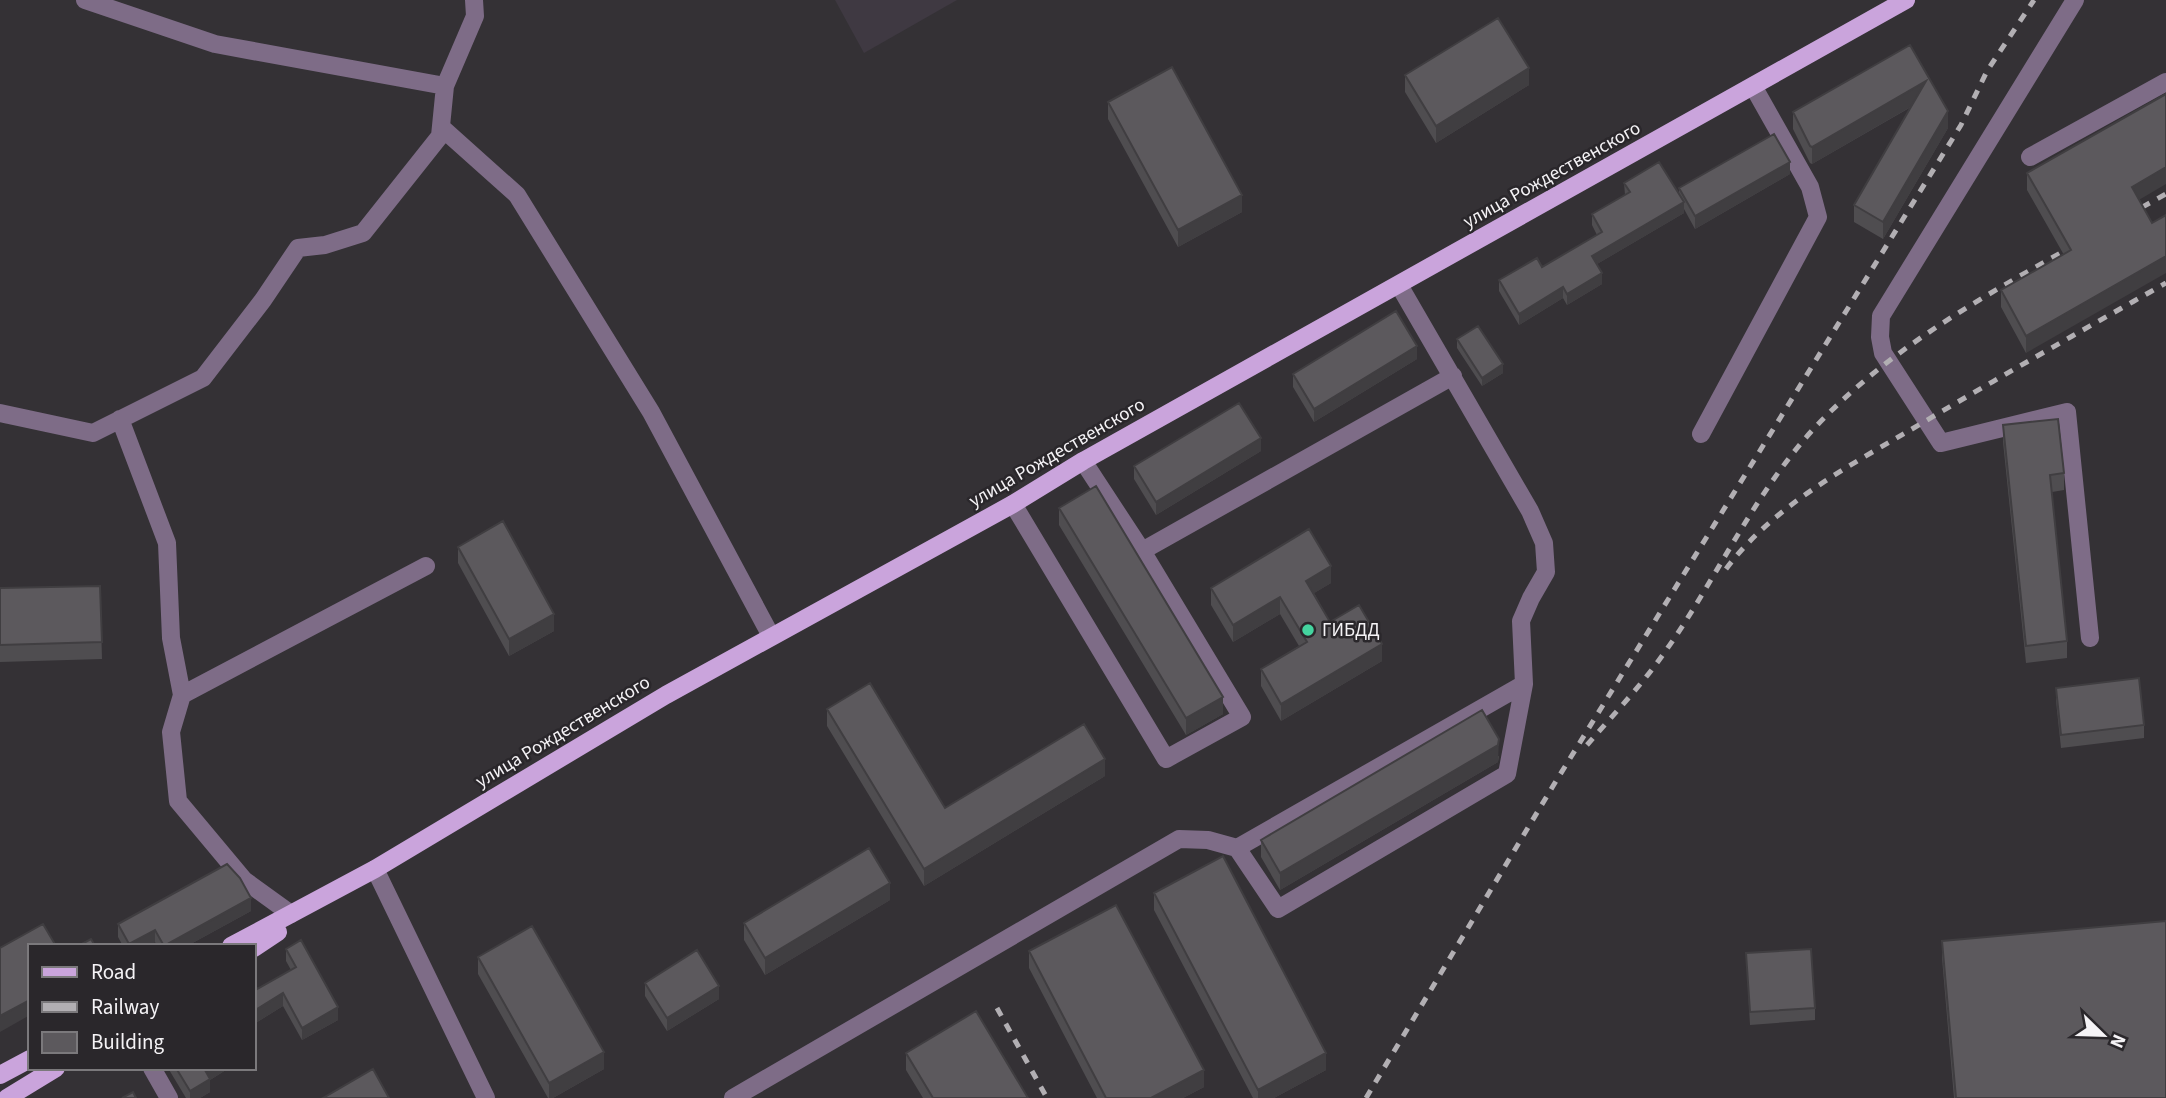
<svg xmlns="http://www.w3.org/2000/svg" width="2166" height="1098" viewBox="0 0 2166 1098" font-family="'Source Sans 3',sans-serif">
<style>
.built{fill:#3f3942}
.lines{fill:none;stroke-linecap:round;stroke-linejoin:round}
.minor{stroke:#7e6c87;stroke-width:18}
.major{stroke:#caa4dc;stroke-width:18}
.rail{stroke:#b2afb3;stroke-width:5;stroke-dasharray:9 9;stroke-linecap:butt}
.wall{fill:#4f4d50}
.shaded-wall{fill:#403e41}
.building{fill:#5c595d;stroke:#403e41;stroke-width:2}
.poi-dot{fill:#44d49f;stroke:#2a272b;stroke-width:2.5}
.labels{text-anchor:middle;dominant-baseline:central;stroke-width:5;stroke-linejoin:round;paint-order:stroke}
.street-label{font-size:19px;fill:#f5f3f6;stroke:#2a272b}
.poi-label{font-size:19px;fill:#f5f3f6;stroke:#2a272b;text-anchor:start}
</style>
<rect width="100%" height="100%" fill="#343135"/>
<path class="built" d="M 835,0 L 957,0 L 864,53 Z"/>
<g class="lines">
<path class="minor" d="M 85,0 L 215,44 L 445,86
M 2075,0 L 1881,316 L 1880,337 L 1883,353 L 1941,443 L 2067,412 L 2090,638
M 441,127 L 517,195 L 651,412 L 771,636
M 2030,157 L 2166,82
M 0,413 L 93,433 L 203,378 L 263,300 L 298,248 L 325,245 L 363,233 L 440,136 L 445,86 L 475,16 L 474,0
M 120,419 L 167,543 L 171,638 L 182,695 L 171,732 L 178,801 L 244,880 L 291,914
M 1701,434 L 1818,217 L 1810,187 L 1753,86
M 1013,504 L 1166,759 L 1242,717 L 1142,551 L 1083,461
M 1142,551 L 1453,376
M 182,695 L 426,566
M 1237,848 L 1524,684
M 375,869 L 486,1098
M 152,1068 L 169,1098
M 733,1098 L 1179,839 L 1208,840 L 1237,848 L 1278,909 L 1507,774 L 1524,684 L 1521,621 L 1531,598 L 1546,572 L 1544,543 L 1530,511 L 1399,285"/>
<path class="major" d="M 231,946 L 375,869 L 666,695 L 1013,504 L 1083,461 L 1906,0
M 254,948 L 278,932
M 0,1075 L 30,1059
M 7,1098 L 56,1068"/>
<path class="rail" d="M 2126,216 L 2166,194
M 1726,569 C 1772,507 1847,467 1912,429 C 1996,379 2081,331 2166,283
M 1587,745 C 1612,716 1640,687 1662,656 C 1719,577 1757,484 1827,415 C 1900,342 1991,292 2080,242
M 997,1008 L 1047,1098
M 1366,1098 L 1553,786 L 1961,125 L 1987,71 L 2034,0"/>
</g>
<path class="wall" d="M 1910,45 L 1948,128 L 1883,239 L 1854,222 L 1854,205 L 1911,107 L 1812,164 L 1810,163 L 1793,129 L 1793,112 Z
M 1405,75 L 1529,85 L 1436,143 L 1405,92 Z
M 1108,102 L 1242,212 L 1178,247 L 1108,119 Z
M 2027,173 L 2139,200 L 2026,353 L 2001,307 L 2001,290 L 2064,255 L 2027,190 Z
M 1790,174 L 1695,229 L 1684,209 L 1684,213 L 1597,264 L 1602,284 L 1567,305 L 1563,298 L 1519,325 L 1499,291 L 1499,280 L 1542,267 L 1597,235 L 1592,225 L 1592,214 L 1625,195 L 1624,183 L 1679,194 L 1679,188 Z
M 1457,339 L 1503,373 L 1482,386 L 1457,348 Z
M 1417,359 L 1314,422 L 1293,387 L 1293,374 Z
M 2003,425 L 2064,473 L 2064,490 L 2052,492 L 2067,641 L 2067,658 L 2026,663 L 2003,442 Z
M 1261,451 L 1156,515 L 1134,479 L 1134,466 Z
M 1059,508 L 1223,714 L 1186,735 L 1059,525 Z
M 458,547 L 554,631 L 509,656 L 458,563 Z
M 1331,583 L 1314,593 L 1330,622 L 1382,661 L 1281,721 L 1261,686 L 1261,669 L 1299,646 L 1280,614 L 1233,642 L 1211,605 L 1211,588 Z
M 100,586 L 102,659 L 0,662 L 0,588 Z
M 2056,688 L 2144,725 L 2144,738 L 2061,748 L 2056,701 Z
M 827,709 L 945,808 L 1105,776 L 924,886 L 827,726 Z
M 1499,756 L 1498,762 L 1280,890 L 1261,857 L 1261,840 Z
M 1154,893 L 1326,1070 L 1274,1098 L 1253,1098 L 1154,910 Z
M 890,900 L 765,975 L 744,940 L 744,923 Z
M 251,911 L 187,946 L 157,946 L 155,942 L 149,946 L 123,946 L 118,937 L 118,924 Z
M 1942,941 L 2166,1098 L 1954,1098 L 1942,958 Z
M 286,949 L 338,1020 L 302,1040 L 283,1006 L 254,1024 L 254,983 L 257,989 L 291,970 L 286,961 Z
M 1029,951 L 1204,1087 L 1183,1098 L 1097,1098 L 1029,968 Z
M 1746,953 L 1815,1008 L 1815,1020 L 1750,1025 Z
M 478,957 L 604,1069 L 553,1098 L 548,1098 L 478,974 Z
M 645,983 L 719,999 L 667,1031 L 645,996 Z
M 906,1053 L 1028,1098 L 923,1098 L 906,1070 Z
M 168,1068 L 229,1068 L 210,1080 L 210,1092 L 200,1098 L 186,1098 Z"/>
<path class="shaded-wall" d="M 1529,68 L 1529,85 L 1436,143 L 1436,126 Z
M 1926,81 L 1926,98 L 1812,164 L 1812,147 Z
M 1948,111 L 1948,128 L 1883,239 L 1883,222 Z
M 1790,162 L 1790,174 L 1695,229 L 1695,216 Z
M 2166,167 L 2166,184 L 2132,204 L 2132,187 Z
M 1242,195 L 1242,212 L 1178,247 L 1178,230 Z
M 1684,202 L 1684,213 L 1592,267 L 1592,256 Z
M 2166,256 L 2166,273 L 2026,353 L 2026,336 Z
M 1602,273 L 1602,284 L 1567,305 L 1567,294 Z
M 1563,287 L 1563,298 L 1519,325 L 1519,314 Z
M 1417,346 L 1417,359 L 1314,422 L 1314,409 Z
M 1503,364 L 1503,373 L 1482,386 L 1482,378 Z
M 1261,438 L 1261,451 L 1156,515 L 1156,502 Z
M 1331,566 L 1331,583 L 1306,598 L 1306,581 Z
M 1280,597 L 1280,614 L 1233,642 L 1233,625 Z
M 554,614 L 554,631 L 509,656 L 509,639 Z
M 1382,644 L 1382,661 L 1281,721 L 1281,704 Z
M 1223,697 L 1223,714 L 1186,735 L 1186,718 Z
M 1499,739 L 1498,762 L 1280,890 L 1280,873 Z
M 1105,759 L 1105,776 L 924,886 L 924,869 Z
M 890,883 L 890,900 L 765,975 L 765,958 Z
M 251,898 L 251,911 L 187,946 L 164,946 Z
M 155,930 L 155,942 L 149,946 L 129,946 L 129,944 Z
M 719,986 L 719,999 L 667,1031 L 667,1018 Z
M 283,993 L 283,1006 L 254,1024 L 254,1011 Z
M 30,1000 L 30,1015 L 0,1032 L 0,1016 Z
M 338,1007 L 338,1020 L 302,1040 L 302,1028 Z
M 604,1052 L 604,1069 L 553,1098 L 549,1098 L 549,1083 Z
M 1326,1053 L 1326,1070 L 1274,1098 L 1258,1098 L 1258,1090 Z
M 208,1068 L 229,1068 L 210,1080 L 210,1092 L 200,1098 L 190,1098 L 190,1091 L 205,1070 Z
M 1204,1070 L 1204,1087 L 1183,1098 L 1151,1098 Z"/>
<path class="building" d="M 1498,18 L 1529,68 L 1436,126 L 1405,75 Z
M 1910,45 L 1948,111 L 1883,222 L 1854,205 L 1926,81 L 1812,147 L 1810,146 L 1793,112 Z
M 1172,67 L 1242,195 L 1178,230 L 1108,102 Z
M 2166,94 L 2166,167 L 2132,187 L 2152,223 L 2166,215 L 2166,256 L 2026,336 L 2001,290 L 2071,250 L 2027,173 Z
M 1774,134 L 1790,162 L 1695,216 L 1679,188 Z
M 1659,162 L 1684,202 L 1592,256 L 1602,273 L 1567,294 L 1563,287 L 1519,314 L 1499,280 L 1537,258 L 1542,267 L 1602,232 L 1592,214 L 1630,192 L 1624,183 Z
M 1396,311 L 1417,346 L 1314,409 L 1293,374 Z
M 1478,326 L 1503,364 L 1482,378 L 1457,339 Z
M 1239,403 L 1261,438 L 1156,502 L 1134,466 Z
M 2058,419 L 2064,473 L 2050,475 L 2067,641 L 2026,646 L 2003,425 Z
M 1096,486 L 1223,697 L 1186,718 L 1059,508 Z
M 503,521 L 554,614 L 509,639 L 458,547 Z
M 1309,529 L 1331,566 L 1306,581 L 1330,622 L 1359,605 L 1382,644 L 1281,704 L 1261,669 L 1307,642 L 1280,597 L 1233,625 L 1211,588 Z
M 100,586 L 102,642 L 0,645 L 0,588 Z
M 2139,678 L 2144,725 L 2061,735 L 2056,688 Z
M 870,683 L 945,808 L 1084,724 L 1105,759 L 924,869 L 827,709 Z
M 1482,710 L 1499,739 L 1498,745 L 1280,873 L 1261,840 Z
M 869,848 L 890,883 L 765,958 L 744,923 Z
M 1223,856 L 1326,1053 L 1258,1090 L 1154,893 Z
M 227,864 L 240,878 L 251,898 L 164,946 L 155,930 L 129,944 L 118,924 Z
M 1116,905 L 1204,1070 L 1151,1098 L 1106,1098 L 1029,951 Z
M 2166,921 L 2166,1098 L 1956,1098 L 1942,941 Z
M 43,924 L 56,946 L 30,946 L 30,1000 L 0,1016 L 0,948 Z
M 532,926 L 604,1052 L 549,1083 L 478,957 Z
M 91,939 L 95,946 L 78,946 Z
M 301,940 L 338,1007 L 302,1028 L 283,993 L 254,1011 L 254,983 L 257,989 L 296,967 L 286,949 Z
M 1811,949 L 1815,1008 L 1750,1012 L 1746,953 Z
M 697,950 L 719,986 L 667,1018 L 645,983 Z
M 976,1011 L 1028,1098 L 933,1098 L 906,1053 Z
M 176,1068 L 208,1068 L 205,1070 L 210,1079 L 190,1091 Z
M 373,1069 L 389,1098 L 323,1098 Z
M 133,1092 L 136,1098 L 122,1098 Z"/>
<circle class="poi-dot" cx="1308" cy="630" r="7"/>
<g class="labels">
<g class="street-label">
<text transform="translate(1552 175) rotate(-29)">улица Рождественского</text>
<text transform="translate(1057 453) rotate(-30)">улица Рождественского</text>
<text transform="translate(563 732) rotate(-31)">улица Рождественского</text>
</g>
<g class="poi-label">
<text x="1322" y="630">ГИБДД</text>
</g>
</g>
<rect x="28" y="944" width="228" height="126" fill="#2a272b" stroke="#7b797c" stroke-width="2"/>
<rect x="42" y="967" width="35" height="10" fill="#caa4dc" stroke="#7b797c" stroke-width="2"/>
<text x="91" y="979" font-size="21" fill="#f5f3f6">Road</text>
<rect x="42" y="1002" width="35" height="10" fill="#b2afb3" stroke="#7b797c" stroke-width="2"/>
<text x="91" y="1014" font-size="21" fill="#f5f3f6">Railway</text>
<rect x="42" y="1032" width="35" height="21" fill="#5c595d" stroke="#7b797c" stroke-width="2"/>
<text x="91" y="1049" font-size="21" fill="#f5f3f6">Building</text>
<g transform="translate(2103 1035) rotate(113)" stroke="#2a272b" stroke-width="5" paint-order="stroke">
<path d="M0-5L12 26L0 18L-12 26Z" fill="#f5f3f6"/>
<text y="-10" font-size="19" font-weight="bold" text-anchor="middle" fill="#f5f3f6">N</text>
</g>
</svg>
